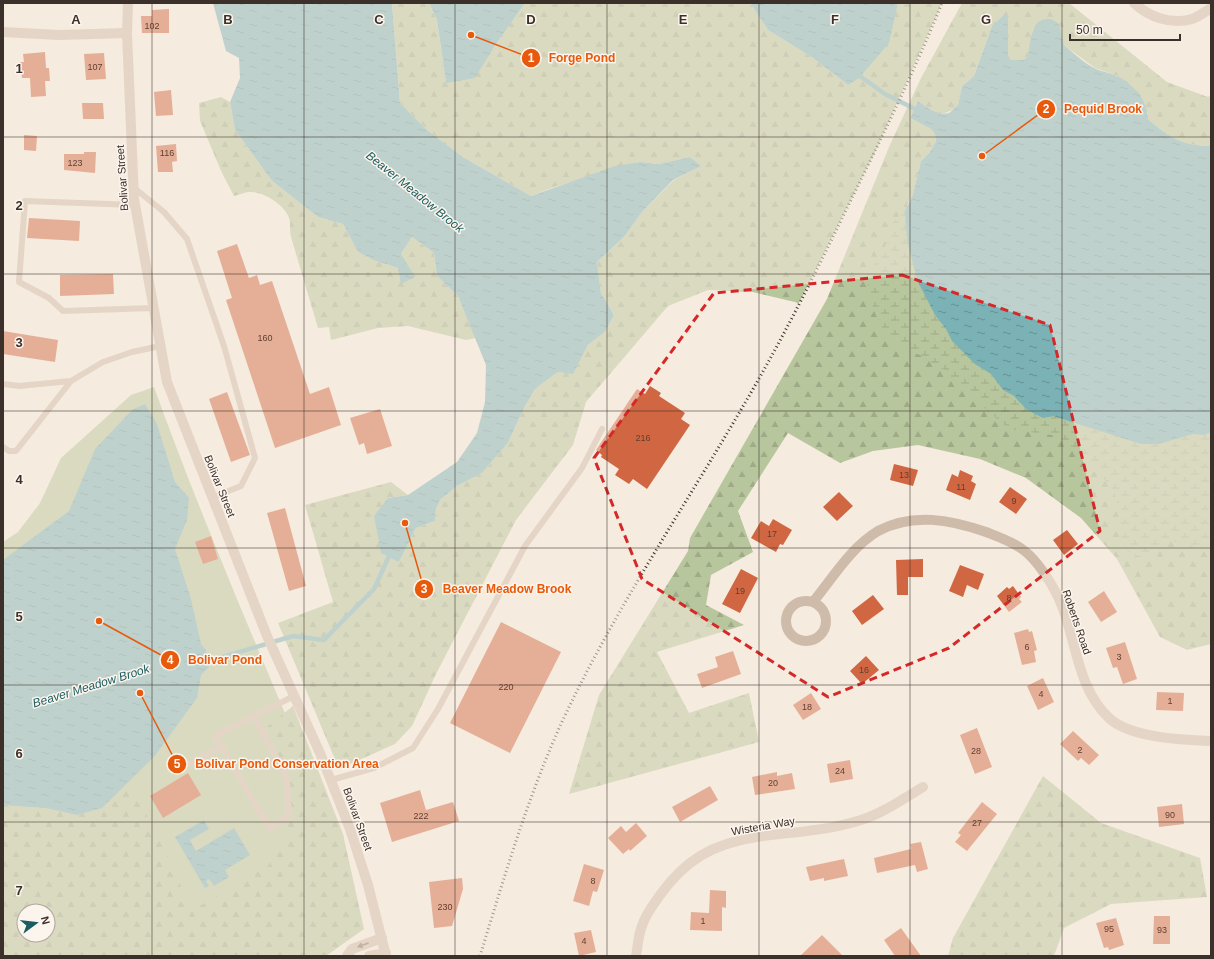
<svg xmlns="http://www.w3.org/2000/svg" width="1214" height="959" viewBox="0 0 1214 959" font-family="Helvetica,sans-serif">
<style>
.green{fill:#b8c69d;fill-rule:evenodd}
.forest{fill:url(#forest-firs);fill-rule:evenodd}
.wetland{fill:url(#wetland-marsh)}
.water{fill:url(#water-ripples)}
.lines{fill:none;stroke-linecap:round;stroke-linejoin:round}
.stream{stroke:#7bb2b5;stroke-width:4.5}
.building{fill:#d06742}
.service{stroke:#cfbba9;stroke-width:6}
.minor{stroke:#cfbba9;stroke-width:10}
.tertiary{stroke:#cfbba9;stroke-width:10}
.rail{stroke:#3c302a;stroke-width:3;stroke-dasharray:1 3;stroke-linecap:butt}
.oneway{fill:#7e6f63}
.marked{fill:none;stroke:#d62828;stroke-width:3;stroke-dasharray:8 5;stroke-linejoin:round}
.grid{fill:none;stroke:#3c302a;stroke-width:1;stroke-opacity:0.55}
.labels{text-anchor:middle;dominant-baseline:central;stroke-width:3;stroke-linejoin:round;paint-order:stroke}
.number-label{font-size:9px;fill:#613e30}
.street-label{font-size:11px;fill:#3c302a;stroke:#fcf5ed}
.water-label{font-size:12px;font-style:italic;fill:#1b5c61;stroke:#fcf5ed}
.grid-label{font-size:13px;text-anchor:middle;font-weight:bold;fill:#3c302a;stroke:#fcf5ed;stroke-width:3;stroke-linejoin:round;paint-order:stroke}
.leader{fill:none;stroke:#e8590c;stroke-width:1.5}
.callout-dot{fill:#e8590c;stroke:#fcf5ed;stroke-width:1.5}
.mark-label{font-size:12px;text-anchor:middle;font-weight:bold;fill:#fff}
.callout-label{font-size:12px;text-anchor:middle;font-weight:bold;fill:#e8590c;stroke:#fcf5ed;stroke-width:3;stroke-linejoin:round;paint-order:stroke}
</style>
<defs>
<pattern id="forest-firs" width="22" height="20" patternUnits="userSpaceOnUse"><rect width="22" height="20" fill="#b8c69d"/><path d="M5 1l3.5 6h-7zM16 11l3.5 6h-7z" fill="#9faa87"/></pattern>
<pattern id="wetland-marsh" width="20" height="14" patternUnits="userSpaceOnUse"><rect width="20" height="14" fill="#b8c69d"/><path d="M1 5h8M5 5V1M11 12h8M15 12V8" fill="none" stroke="#9faa87"/></pattern>
<pattern id="water-ripples" width="26" height="14" patternUnits="userSpaceOnUse"><rect width="26" height="14" fill="#7bb2b5"/><path d="M2 4q2-2 4 0t4 0M15 11q2-2 4 0t4 0" fill="none" stroke="#669193"/></pattern>
</defs>
<rect width="100%" height="100%" fill="#f5ebdf"/>
<path class="green" d="M 154,387 C 210,542 277,692 340,844 L 287,956 L 3,956 L 3,542 L 18,532 L 40,503 L 61,458 L 131,395 ZM 24,911 L 48,911 L 48,935 L 24,935 Z"/>
<path class="forest" d="M 392,3 L 429,3 L 437,20 L 446,83 L 494,47 L 525,3 L 750,3 L 768,30 L 813,58 L 848,85 L 897,7 L 898,3 L 942,3 L 876,150 L 799,303 L 753,292 L 708,290 L 668,306 L 586,402 L 573,445 L 516,520 L 436,674 L 412,726 L 395,744 L 339,769 L 278,623 L 333,602 L 305,505 L 391,482 L 408,495 L 388,498 L 399,562 L 416,528 L 435,521 L 436,509 L 440,500 L 457,486 L 482,473 L 508,443 L 524,408 L 535,389 L 558,372 L 573,373 L 588,345 L 605,332 L 614,315 L 601,293 L 597,262 L 624,237 L 642,212 L 674,180 L 700,166 L 690,157 L 659,164 L 640,162 L 554,187 L 531,196 L 463,157 L 427,130 L 400,103 Z
M 962,3 L 1069,3 L 1167,82 L 1208,97 L 1211,95 L 1211,146 C 1182,146 1169,137 1148,119 L 1148,113 L 1118,76 L 1095,68 L 1065,46 L 1062,41 L 1059,25 L 1033,30 L 1028,56 L 1023,60 L 1011,60 L 1008,55 L 1008,19 L 992,26 L 974,76 L 962,86 L 958,105 L 954,109 L 943,114 L 931,110 L 918,101 L 910,118 L 931,129 L 935,134 L 936,141 L 930,152 L 921,161 L 913,194 L 907,205 L 1205,435 L 1211,432 L 1211,644 L 1187,650 L 1160,637 L 1117,559 L 1081,518 L 1026,478 L 980,459 L 918,445 L 873,451 L 840,463 L 788,433 L 738,511 L 753,552 L 711,575 L 706,605 L 744,625 L 657,652 L 689,713 L 749,693 L 759,742 L 569,794 L 599,695 L 688,551 L 690,538 L 827,299 L 889,147 L 921,78 Z
M 221,97 L 230,102 L 235,130 L 272,181 L 318,217 L 343,224 L 358,252 L 373,260 L 398,268 L 401,254 L 412,237 L 434,253 L 437,276 L 458,296 L 476,338 L 466,340 L 408,326 L 378,328 L 331,340 L 329,327 L 318,328 L 291,237 C 289,231 291,223 289,218 C 285,205 263,191 249,192 C 245,192 239,195 234,196 L 222,173 L 200,121 L 199,103 Z
M 293,706 L 343,834 L 364,929 L 326,956 L 3,956 L 3,805 L 46,808 L 77,815 L 102,808 L 128,782 L 163,843 L 191,911 L 268,866 L 294,813 L 268,726 ZM 24,911 L 48,911 L 48,935 L 24,935 Z
M 1043,776 L 1101,823 L 1200,858 L 1207,897 L 1111,904 L 1064,928 L 1054,956 L 948,956 L 953,938 Z"/>
<path class="wetland" d="M 905,211 L 907,240 L 935,315 L 946,329 L 952,341 L 975,364 L 991,374 L 1003,389 L 1014,396 L 1027,410 L 1043,418 L 1053,416 L 1105,431 L 1122,440 L 1159,444 L 1193,434 L 1205,435 L 1211,432 L 1211,539 L 1205,546 L 1195,547 L 1170,541 L 1148,557 L 1130,555 L 1121,541 L 1118,525 L 1117,501 L 1113,490 L 1093,466 L 1063,440 L 1052,435 L 1014,430 L 1003,424 L 952,380 L 947,370 C 938,369 933,363 926,358 C 915,352 903,350 893,342 C 881,331 865,295 868,278 C 870,266 880,260 884,249 C 892,231 886,224 905,211 Z"/>
<path class="water" d="M 213,3 L 392,3 L 400,103 L 427,130 L 463,157 L 531,196 L 615,166 L 640,162 L 659,164 L 690,157 L 701,166 L 673,180 L 642,212 L 624,237 L 597,262 L 601,293 L 614,315 L 605,332 L 588,345 L 573,374 L 558,372 L 535,389 L 524,408 L 508,443 L 482,473 L 457,486 L 440,500 L 436,509 L 435,521 L 416,528 L 399,562 L 381,553 L 374,516 L 388,498 L 408,495 L 457,462 L 477,433 L 485,402 L 486,365 L 458,296 L 437,276 L 434,253 L 412,237 L 401,254 L 415,277 L 401,284 L 398,268 L 373,260 L 358,252 L 343,224 L 318,217 L 272,181 L 235,130 L 230,102 L 240,78 L 239,58 L 226,51 Z
M 429,3 L 525,3 L 494,47 L 475,78 L 446,83 L 437,20 Z
M 750,3 L 898,3 L 889,43 L 859,78 L 848,85 L 813,58 L 768,30 Z
M 1006,13 L 1008,19 L 1008,55 L 1011,60 L 1023,60 L 1028,56 C 1030,44 1031,17 1049,19 C 1053,19 1057,22 1059,25 C 1062,32 1061,40 1065,46 C 1075,54 1084,63 1096,69 C 1103,72 1112,73 1119,77 C 1134,85 1148,101 1148,119 C 1169,137 1182,146 1211,146 L 1211,432 L 1205,435 L 1193,434 L 1159,444 L 1141,444 L 1053,416 L 1043,418 L 1027,410 L 1014,396 L 1003,390 L 991,374 L 975,364 L 952,341 L 946,329 L 935,315 L 917,280 L 907,240 L 905,211 L 913,194 L 921,161 L 930,152 L 936,141 L 935,134 L 931,129 L 910,118 L 918,101 L 931,110 L 943,114 L 949,113 L 958,105 L 962,86 L 974,76 L 992,26 Z
M 145,404 L 157,424 L 175,482 L 189,498 L 187,520 L 175,549 L 191,599 L 201,644 L 206,650 L 209,667 L 201,675 L 197,698 L 154,757 L 102,808 L 77,815 L 46,808 L 3,805 L 3,560 L 69,511 L 95,449 L 132,410 Z
M 204,820 L 209,829 L 190,840 L 196,851 L 234,828 L 250,855 L 225,870 L 229,877 L 214,886 L 209,879 L 206,881 L 209,886 L 205,888 L 175,837 Z"/>
<g class="lines">
<path class="stream" d="M 857,74 L 885,94 L 919,111
M 202,663 L 293,636 L 324,640 L 374,589 L 391,552"/>
</g>
<path class="building" d="M 169,9 L 169,33 L 142,33 L 141,16 L 152,16 L 152,10 Z
M 45,52 L 46,68 L 49,68 L 50,81 L 45,81 L 46,96 L 31,97 L 30,78 L 22,78 L 20,62 L 24,62 L 23,54 Z
M 104,53 L 106,79 L 86,80 L 84,54 Z
M 171,90 L 173,115 L 156,116 L 154,92 Z
M 82,103 L 103,103 L 104,119 L 83,119 Z
M 24,135 L 37,136 L 36,151 L 24,150 Z
M 176,144 L 177,161 L 172,162 L 173,172 L 158,172 L 156,146 Z
M 84,152 L 96,152 L 95,173 L 64,170 L 64,154 L 84,154 Z
M 29,218 L 80,221 L 79,241 L 27,238 Z
M 237,244 L 249,278 L 257,275 L 260,285 L 272,281 L 310,394 L 329,387 L 341,425 L 275,448 L 226,300 L 232,298 L 217,251 Z
M 113,274 L 114,294 L 60,296 L 60,275 Z
M 3,331 L 58,340 L 55,362 L 3,354 Z
M 650,386 L 661,393 L 659,396 L 685,413 L 681,419 L 690,425 L 647,489 L 633,479 L 629,484 L 615,475 L 619,469 L 601,457 L 602,455 L 596,450 L 637,389 L 645,394 Z
M 227,392 L 250,455 L 231,462 L 209,399 Z
M 380,409 L 392,446 L 367,454 L 364,443 L 359,445 L 350,418 Z
M 894,464 L 918,470 L 913,486 L 890,480 Z
M 960,470 L 973,476 L 971,481 L 976,484 L 970,500 L 946,490 L 952,474 L 958,477 Z
M 1010,487 L 1027,499 L 1016,514 L 999,502 Z
M 839,492 L 853,506 L 837,521 L 823,507 Z
M 285,508 L 306,586 L 289,591 L 267,513 Z
M 773,519 L 792,530 L 783,545 L 780,544 L 776,552 L 751,538 L 761,521 L 769,526 Z
M 1067,530 L 1078,544 L 1064,555 L 1053,540 Z
M 211,536 L 218,559 L 203,564 L 195,542 Z
M 923,559 L 923,577 L 908,577 L 908,595 L 897,595 L 896,560 Z
M 960,565 L 984,574 L 978,590 L 967,585 L 963,597 L 949,591 Z
M 741,569 L 758,578 L 740,613 L 722,604 Z
M 1013,586 L 1021,597 L 1019,599 L 1022,602 L 1009,612 L 997,596 L 1007,587 L 1009,589 Z
M 1104,591 L 1117,612 L 1101,622 L 1088,602 Z
M 873,595 L 884,609 L 862,625 L 852,611 Z
M 501,622 L 561,652 L 510,753 L 450,723 Z
M 1028,629 L 1029,632 L 1032,631 L 1037,650 L 1034,651 L 1036,662 L 1022,665 L 1014,633 Z
M 1125,642 L 1137,679 L 1123,684 L 1117,667 L 1113,668 L 1106,648 Z
M 733,651 L 741,674 L 702,688 L 697,674 L 718,667 L 715,657 Z
M 866,656 L 879,670 L 862,684 L 850,671 Z
M 1043,678 L 1054,702 L 1038,710 L 1027,686 Z
M 1157,692 L 1184,693 L 1183,711 L 1156,710 Z
M 811,693 L 821,709 L 803,720 L 793,705 Z
M 977,728 L 992,767 L 975,774 L 960,735 Z
M 1073,731 L 1099,755 L 1089,765 L 1081,758 L 1078,761 L 1060,744 Z
M 850,760 L 853,779 L 830,783 L 827,764 Z
M 777,772 L 777,776 L 792,773 L 795,789 L 755,795 L 752,777 Z
M 188,773 L 201,795 L 163,818 L 150,796 Z
M 710,786 L 718,800 L 680,822 L 672,807 Z
M 420,790 L 426,810 L 453,802 L 459,821 L 392,842 L 380,803 Z
M 982,802 L 997,814 L 967,851 L 955,842 L 961,835 L 958,833 Z
M 1182,804 L 1184,824 L 1159,827 L 1157,807 Z
M 636,823 L 647,836 L 630,851 L 629,849 L 623,854 L 608,838 L 621,826 L 626,832 Z
M 921,842 L 928,869 L 917,872 L 915,865 L 877,873 L 874,858 L 911,849 L 910,844 Z
M 844,859 L 848,876 L 824,881 L 824,878 L 810,881 L 806,867 Z
M 584,864 L 604,870 L 597,892 L 593,891 L 589,906 L 573,901 Z
M 462,878 L 463,889 L 452,926 L 434,928 L 429,882 Z
M 710,890 L 726,891 L 726,908 L 722,907 L 722,931 L 690,930 L 691,912 L 709,913 Z
M 1154,916 L 1170,916 L 1170,944 L 1153,944 Z
M 1116,918 L 1124,945 L 1109,950 L 1108,947 L 1104,948 L 1096,923 Z
M 901,928 L 921,956 L 895,956 L 884,940 Z
M 591,930 L 596,952 L 579,956 L 574,933 Z
M 822,935 L 843,956 L 800,956 Z"/>
<g class="lines">
<path class="service" d="M 133,187 L 164,212 L 187,239 L 224,346 L 255,458 L 241,486 L 211,498
M 135,205 L 25,201 L 19,282 L 49,298 L 63,311 L 153,308
M 3,384 L 19,386 L 71,381
M 3,447 L 9,451 L 16,451 L 71,381 L 103,362 L 132,352 L 160,346
M 254,716 L 287,777 L 288,816 L 270,829 L 215,736 C 241,723 268,709 294,696
M 176,771 L 221,747
M 331,780 L 374,768 L 413,748 L 438,709 L 525,546 L 582,468 L 602,429"/>
<path class="minor" d="M 1134,3 C 1149,17 1171,25 1192,19 C 1198,17 1205,12 1211,8
M 3,32 L 59,35 L 127,33
M786 621a20 20 0 1 1 40 0a20 20 0 1 1-40 0Z
M 813,602 C 832,579 851,547 878,531 C 913,512 951,520 986,532 C 999,537 1011,541 1022,549 C 1035,558 1046,575 1054,589 C 1077,630 1073,684 1109,718 C 1130,738 1184,740 1211,741
M 347,956 L 352,949 L 382,938
M 369,956 L 386,953
M 636,956 C 638,946 638,935 642,926 C 645,915 654,904 660,895 C 686,859 713,844 756,837 C 791,832 827,831 861,820 C 883,813 903,799 923,787"/>
<path class="tertiary" d="M 128,3 L 127,33 L 134,199 L 167,382 L 267,636 L 320,753 L 350,829 L 368,885 L 386,956"/>
<path class="rail" d="M 480,956 C 504,878 527,799 561,724 C 614,610 686,505 749,396 C 785,334 817,270 848,206 C 881,139 914,72 942,3"/>
</g>
<defs><path id="oneway-solid" d="M-6-.8H1V-3.2L6.5 0L1 3.2V.8H-6Z"/></defs>
<use class="oneway" href="#oneway-solid" transform="translate(363 945) rotate(160)"/>
<path d="M0 0H1214V959H0ZM 902,275 L 1050,325 L 1100,531 L 949,648 L 828,697 L 642,579 L 594,458 L 714,293 Z" fill="#f5ebdf" fill-opacity=".55" fill-rule="evenodd"/>
<path class="marked" d="M 902,275 L 1050,325 L 1100,531 L 949,648 L 828,697 L 642,579 L 594,458 L 714,293 Z"/>
<path class="grid" d="M 152,3 L 152,956M 304,3 L 304,956M 455,3 L 455,956M 607,3 L 607,956M 759,3 L 759,956M 910,3 L 910,956M 1062,3 L 1062,956M 3,137 L 1211,137M 3,274 L 1211,274M 3,411 L 1211,411M 3,548 L 1211,548M 3,685 L 1211,685M 3,822 L 1211,822"/>
<g class="labels">
<g class="number-label">
<text x="152" y="26">102</text>
<text x="95" y="67">107</text>
<text x="167" y="153">116</text>
<text x="75" y="163">123</text>
<text x="265" y="338">160</text>
<text x="643" y="438">216</text>
<text x="904" y="475">13</text>
<text x="961" y="487">11</text>
<text x="1014" y="501">9</text>
<text x="772" y="534">17</text>
<text x="740" y="591">19</text>
<text x="1009" y="598">8</text>
<text x="1027" y="647">6</text>
<text x="1119" y="657">3</text>
<text x="864" y="670">16</text>
<text x="506" y="687">220</text>
<text x="1041" y="694">4</text>
<text x="1170" y="701">1</text>
<text x="807" y="707">18</text>
<text x="1080" y="750">2</text>
<text x="976" y="751">28</text>
<text x="840" y="771">24</text>
<text x="773" y="783">20</text>
<text x="1170" y="815">90</text>
<text x="421" y="816">222</text>
<text x="977" y="823">27</text>
<text x="593" y="881">8</text>
<text x="445" y="907">230</text>
<text x="703" y="921">1</text>
<text x="1109" y="929">95</text>
<text x="1162" y="930">93</text>
<text x="584" y="941">4</text>
</g>
<g class="street-label">
<text transform="translate(122 178) rotate(-94)">Bolivar Street</text>
<text transform="translate(220 486) rotate(68)">Bolivar Street</text>
<text transform="translate(1077 622) rotate(71)">Roberts Road</text>
<text transform="translate(358 819) rotate(70)">Bolivar Street</text>
<text transform="translate(763 826) rotate(-10)">Wisteria Way</text>
</g>
<g class="water-label">
<text transform="translate(415 192) rotate(39)">Beaver Meadow Brook</text>
<text transform="translate(91 686) rotate(-17)">Beaver Meadow Brook</text>
</g>
</g>
<g class="grid-label">
<text x="76" y="24">A</text>
<text x="228" y="24">B</text>
<text x="379" y="24">C</text>
<text x="531" y="24">D</text>
<text x="683" y="24">E</text>
<text x="835" y="24">F</text>
<text x="986" y="24">G</text>
<text x="19" y="73">1</text>
<text x="19" y="210">2</text>
<text x="19" y="347">3</text>
<text x="19" y="484">4</text>
<text x="19" y="621">5</text>
<text x="19" y="758">6</text>
<text x="19" y="895">7</text>
</g>
<path class="leader" d="M471 35L531 58M982 156L1046 109M405 523L424 589M99 621L170 660M140 693L177 764"/>
<g class="callout-dot">
<circle cx="471" cy="35" r="4"/>
<circle cx="982" cy="156" r="4"/>
<circle cx="405" cy="523" r="4"/>
<circle cx="99" cy="621" r="4"/>
<circle cx="140" cy="693" r="4"/>
<circle cx="531" cy="58" r="10"/>
<circle cx="1046" cy="109" r="10"/>
<circle cx="424" cy="589" r="10"/>
<circle cx="170" cy="660" r="10"/>
<circle cx="177" cy="764" r="10"/>
</g>
<g class="mark-label">
<text x="531" y="62">1</text>
<text x="1046" y="113">2</text>
<text x="424" y="593">3</text>
<text x="170" y="664">4</text>
<text x="177" y="768">5</text>
</g>
<g class="callout-label">
<text x="582" y="62">Forge Pond</text>
<text x="1103" y="113">Pequid Brook</text>
<text x="507" y="593">Beaver Meadow Brook</text>
<text x="225" y="664">Bolivar Pond</text>
<text x="287" y="768">Bolivar Pond Conservation Area</text>
</g>
<rect width="1214" height="959" fill="none" stroke="#3c302a" stroke-width="8"/>
<g transform="translate(36 923) rotate(75)"><circle r="19" fill="#fcf5ed" stroke="#afa69f"/>
<path d="M0-3L7 15L0 10L-7 15Z" fill="#1b5c61"/>
<text y="-6" font-size="11" font-weight="bold" text-anchor="middle" fill="#3c302a">N</text>
</g>
<path d="M1070 34v6h110v-6" fill="none" stroke="#3c302a" stroke-width="2"/>
<text x="1076" y="34" font-size="12" fill="#3c302a" stroke="#fcf5ed" stroke-width="3" paint-order="stroke">50 m</text>
</svg>
